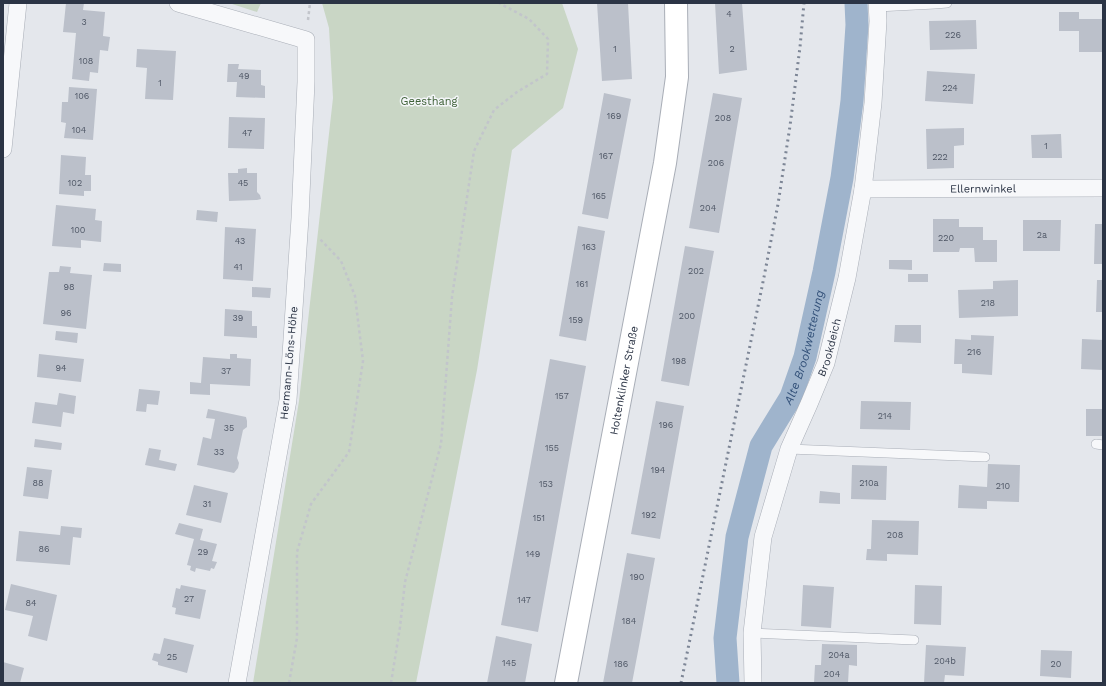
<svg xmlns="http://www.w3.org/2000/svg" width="1106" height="686" viewBox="0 0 1106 686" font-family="'Work Sans',sans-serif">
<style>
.green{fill:#c9d6c5}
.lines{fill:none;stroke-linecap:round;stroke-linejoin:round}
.canal{stroke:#9fb4cc;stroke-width:23}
.building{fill:#bbc0ca}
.lane-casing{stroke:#a9aeb7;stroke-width:10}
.street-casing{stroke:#a9aeb7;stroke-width:18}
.secondary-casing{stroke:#a9aeb7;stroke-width:24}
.path{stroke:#c2c5cb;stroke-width:2.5;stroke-dasharray:3 3;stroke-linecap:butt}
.lane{stroke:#f7f8fa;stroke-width:9}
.street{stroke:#f7f8fa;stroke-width:17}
.secondary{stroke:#fff;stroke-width:22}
.rail{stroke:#7d8696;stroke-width:3;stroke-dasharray:2 4;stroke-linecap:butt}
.labels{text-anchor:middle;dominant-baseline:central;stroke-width:3;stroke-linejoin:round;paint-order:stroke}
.number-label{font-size:9px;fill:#4f5766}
.park-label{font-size:11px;fill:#3f6138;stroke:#f4f6f9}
.street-label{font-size:11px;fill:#2b3445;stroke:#f4f6f9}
.water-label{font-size:12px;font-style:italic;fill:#34527a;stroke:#f4f6f9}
</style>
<rect width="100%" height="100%" fill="#e4e7ec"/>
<path class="green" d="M 229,3 L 261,3 L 257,12 Z
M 322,3 L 562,3 L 578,49 L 563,108 L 512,150 L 477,370 L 416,683 L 253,683 L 299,401 L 333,98 L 329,28 Z"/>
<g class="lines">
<path class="canal" id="s1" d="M 728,683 L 725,638 L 737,537 L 761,446 L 791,397 L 805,357 L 824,272 L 842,178 L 852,101 L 857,25 L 856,3"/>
</g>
<path class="building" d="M 66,3 L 84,3 L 83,10 L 105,12 L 103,36 L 110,37 L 108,51 L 100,50 L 98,73 L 90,72 L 89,81 L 72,79 L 76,33 L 63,32 Z
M 597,3 L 628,3 L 632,79 L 602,81 Z
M 715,3 L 742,3 L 747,70 L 719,74 Z
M 1059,12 L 1079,12 L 1079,19 L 1103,19 L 1103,52 L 1079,52 L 1079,31 L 1059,31 Z
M 976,20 L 977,49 L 930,50 L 929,21 Z
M 137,49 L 176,51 L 173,100 L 145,99 L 147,68 L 136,67 Z
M 228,64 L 239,64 L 238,69 L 261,70 L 261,85 L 265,86 L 265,98 L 236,97 L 237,82 L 227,82 Z
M 927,71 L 975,74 L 973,104 L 925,101 Z
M 69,87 L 97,89 L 93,140 L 64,138 L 66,123 L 61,122 L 62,102 L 68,102 Z
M 604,93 L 631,99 L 608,219 L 582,214 Z
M 713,93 L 742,98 L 719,233 L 689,228 Z
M 229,117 L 265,118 L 264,149 L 228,148 Z
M 964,128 L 964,145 L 954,146 L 954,168 L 927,169 L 926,129 Z
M 1061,134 L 1062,158 L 1032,158 L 1031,135 Z
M 61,155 L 86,157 L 85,175 L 91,175 L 91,191 L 84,191 L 84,196 L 59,194 Z
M 247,168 L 247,173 L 257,173 L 257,192 L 260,195 L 261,199 L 257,200 L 229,201 L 228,173 L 238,173 L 238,169 Z
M 56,205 L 96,209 L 95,220 L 102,221 L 101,242 L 81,240 L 81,248 L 52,246 Z
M 197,210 L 218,212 L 217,222 L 196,220 Z
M 933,219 L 959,219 L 959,227 L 983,227 L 983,240 L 997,240 L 997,262 L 975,262 L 974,248 L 960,248 L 959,252 L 933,252 Z
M 1023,220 L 1061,220 L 1060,251 L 1023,251 Z
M 1095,224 L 1103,224 L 1103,264 L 1094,264 Z
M 578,226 L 605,231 L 586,341 L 559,336 Z
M 225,227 L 256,229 L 253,281 L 223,279 Z
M 685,246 L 714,251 L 689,386 L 661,381 Z
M 889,260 L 912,260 L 912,270 L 889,269 Z
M 104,263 L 121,264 L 121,272 L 103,271 Z
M 60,266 L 71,267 L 70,273 L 92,275 L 86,329 L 43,324 L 49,272 L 59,272 Z
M 908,274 L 928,274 L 928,282 L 908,282 Z
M 1018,280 L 1018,316 L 959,318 L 958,290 L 993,289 L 993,281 Z
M 1097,280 L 1103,280 L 1103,312 L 1096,312 Z
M 252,287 L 271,288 L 270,298 L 252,297 Z
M 225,309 L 252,311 L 252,326 L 257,326 L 257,338 L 224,336 Z
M 895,325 L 921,325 L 921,343 L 894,342 Z
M 56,331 L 78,333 L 77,343 L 55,340 Z
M 971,335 L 994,336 L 992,375 L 962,373 L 962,364 L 954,364 L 955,339 L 971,340 Z
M 1082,339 L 1103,340 L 1103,370 L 1081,369 Z
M 39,354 L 84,359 L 81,382 L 37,377 Z
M 230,354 L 237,354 L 237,358 L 251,359 L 250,386 L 210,384 L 210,395 L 190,394 L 190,382 L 201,383 L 203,357 L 230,359 Z
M 550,359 L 586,366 L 538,632 L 501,625 Z
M 139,389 L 160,391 L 158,405 L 147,404 L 146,412 L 136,411 Z
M 59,393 L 76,396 L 74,414 L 63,412 L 61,427 L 32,423 L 35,402 L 57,405 Z
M 656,401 L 684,406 L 660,539 L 631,534 Z
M 861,401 L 911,402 L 910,430 L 860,429 Z
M 208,409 L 246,417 L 247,421 L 247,427 L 243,430 L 237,458 L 239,463 L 238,468 L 234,473 L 197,465 L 203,437 L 211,439 L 215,419 L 206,418 Z
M 1086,409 L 1103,409 L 1103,436 L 1086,436 Z
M 35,439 L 62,443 L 61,450 L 34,447 Z
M 149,448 L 161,450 L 159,460 L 177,464 L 175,471 L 145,465 Z
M 988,464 L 1020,465 L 1019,502 L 987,501 L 987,509 L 958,508 L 959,485 L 987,487 Z
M 852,465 L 887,466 L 886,500 L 851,499 Z
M 27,467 L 52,470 L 48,499 L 23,496 Z
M 194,485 L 228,493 L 221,523 L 186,515 Z
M 820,491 L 840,493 L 840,504 L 819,503 Z
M 872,520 L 919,521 L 918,555 L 887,554 L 887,561 L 866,560 L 867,549 L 871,549 Z
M 179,523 L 203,529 L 200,540 L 217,544 L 212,561 L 217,562 L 214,569 L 211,568 L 210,571 L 196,568 L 195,572 L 190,570 L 191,566 L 187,565 L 194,539 L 175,534 Z
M 61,526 L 82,528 L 81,538 L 73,537 L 70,565 L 16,561 L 19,531 L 60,535 Z
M 627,553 L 655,558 L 639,646 L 632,683 L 603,683 Z
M 11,584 L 57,595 L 47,641 L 28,636 L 33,616 L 5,610 Z
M 181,585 L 206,590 L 200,619 L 175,614 L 176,608 L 172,607 L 176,588 L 180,589 Z
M 803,585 L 834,587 L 831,628 L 801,626 Z
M 915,585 L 942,586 L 941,625 L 914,624 Z
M 496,636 L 532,644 L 525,683 L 487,683 Z
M 164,638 L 194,645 L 187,673 L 158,665 L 158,662 L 152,660 L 154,653 L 160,654 Z
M 822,644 L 857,645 L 857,666 L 849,665 L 848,683 L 814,683 L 815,665 L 821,665 Z
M 926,645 L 966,647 L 964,676 L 945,675 L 944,683 L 924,683 Z
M 1041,650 L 1072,651 L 1071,678 L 1040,676 Z
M 3,662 L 24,668 L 20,683 L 3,683 Z"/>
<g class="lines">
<defs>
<path id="lane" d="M 877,7 L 935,4 L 947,3
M 1096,444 L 1103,445
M 789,449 L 985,457
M 752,633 L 914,640"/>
<g id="street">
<path d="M 178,3 L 306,40 L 306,82 L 300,218 L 288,400 L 237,683"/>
<path d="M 3,149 L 18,3"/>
<path id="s2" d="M 863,189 L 1103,188"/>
<path id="s3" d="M 753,683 L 752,633 L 763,537 L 789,449 L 809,404 L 826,363 L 847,278 L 863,189 L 873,103 L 878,21 L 877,3"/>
</g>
<g id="secondary">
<path id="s4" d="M 566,683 L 665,163 L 677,77 L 676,3"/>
</g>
</defs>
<use href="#lane" class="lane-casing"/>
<use href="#street" class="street-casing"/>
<use href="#secondary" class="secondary-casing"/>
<path class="path" d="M 308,20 L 310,3
M 289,683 L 297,638 L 297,552 L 311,504 L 349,452 L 363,361 L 355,296 L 341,261 L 319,238
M 391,683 L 400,627 L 405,582 L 441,444 L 452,297 L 474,151 L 494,110 L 517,92 L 547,74 L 548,39 L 529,19 L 499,3"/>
<use href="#lane" class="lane"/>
<use href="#street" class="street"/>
<use href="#secondary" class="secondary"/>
<path class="rail" d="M 681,683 L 764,277 L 778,204 L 790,126 L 800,47 L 804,3"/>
</g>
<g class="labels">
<g class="number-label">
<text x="729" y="14">4</text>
<text x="84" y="22">3</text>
<text x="953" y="35">226</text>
<text x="615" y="49">1</text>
<text x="732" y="49">2</text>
<text x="86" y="61">108</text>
<text x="244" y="76">49</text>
<text x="160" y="83">1</text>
<text x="950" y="88">224</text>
<text x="82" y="96">106</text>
<text x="614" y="116">169</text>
<text x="723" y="118">208</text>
<text x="79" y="130">104</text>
<text x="247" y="133">47</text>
<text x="1046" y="146">1</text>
<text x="606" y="156">167</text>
<text x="940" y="157">222</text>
<text x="716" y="163">206</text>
<text x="75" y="183">102</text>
<text x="243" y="183">45</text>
<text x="599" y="196">165</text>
<text x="708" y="208">204</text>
<text x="78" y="230">100</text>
<text x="1042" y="235">2a</text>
<text x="946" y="238">220</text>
<text x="240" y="241">43</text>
<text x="589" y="247">163</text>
<text x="238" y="267">41</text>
<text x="696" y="271">202</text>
<text x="582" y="284">161</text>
<text x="69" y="287">98</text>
<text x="988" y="303">218</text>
<text x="66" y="313">96</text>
<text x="687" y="316">200</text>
<text x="238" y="318">39</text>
<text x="576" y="320">159</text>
<text x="974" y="352">216</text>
<text x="679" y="361">198</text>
<text x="61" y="368">94</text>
<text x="226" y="371">37</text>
<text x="562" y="396">157</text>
<text x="885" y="416">214</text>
<text x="666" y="425">196</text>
<text x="229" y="428">35</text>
<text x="552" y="448">155</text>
<text x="219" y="452">33</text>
<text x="658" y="470">194</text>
<text x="38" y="483">88</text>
<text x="869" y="483">210a</text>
<text x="546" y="484">153</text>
<text x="1003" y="486">210</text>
<text x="207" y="504">31</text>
<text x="649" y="515">192</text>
<text x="539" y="518">151</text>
<text x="895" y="535">208</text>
<text x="44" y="549">86</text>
<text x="203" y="552">29</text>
<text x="533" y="554">149</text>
<text x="637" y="577">190</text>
<text x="189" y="599">27</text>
<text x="524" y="600">147</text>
<text x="31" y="603">84</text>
<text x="629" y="621">184</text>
<text x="839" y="655">204a</text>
<text x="172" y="657">25</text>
<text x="945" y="661">204b</text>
<text x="509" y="663">145</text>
<text x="621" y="664">186</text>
<text x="1056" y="664">20</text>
<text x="832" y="674">204</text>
</g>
<g class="park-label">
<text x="429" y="101">Geesthang</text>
</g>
<g class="street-label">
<text stroke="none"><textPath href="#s2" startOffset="120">Ellernwinkel</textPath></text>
<text stroke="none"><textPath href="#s3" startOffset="348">Brookdeich</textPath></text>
<text transform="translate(289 363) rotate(-85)">Hermann-Löns-Höhe</text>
<text stroke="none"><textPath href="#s4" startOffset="308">Holtenklinker Straße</textPath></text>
</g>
<g class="water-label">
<text stroke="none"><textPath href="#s1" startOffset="350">Alte Brookwetterung</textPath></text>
</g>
</g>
<rect width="1106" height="686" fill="none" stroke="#2b3445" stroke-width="8"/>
</svg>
